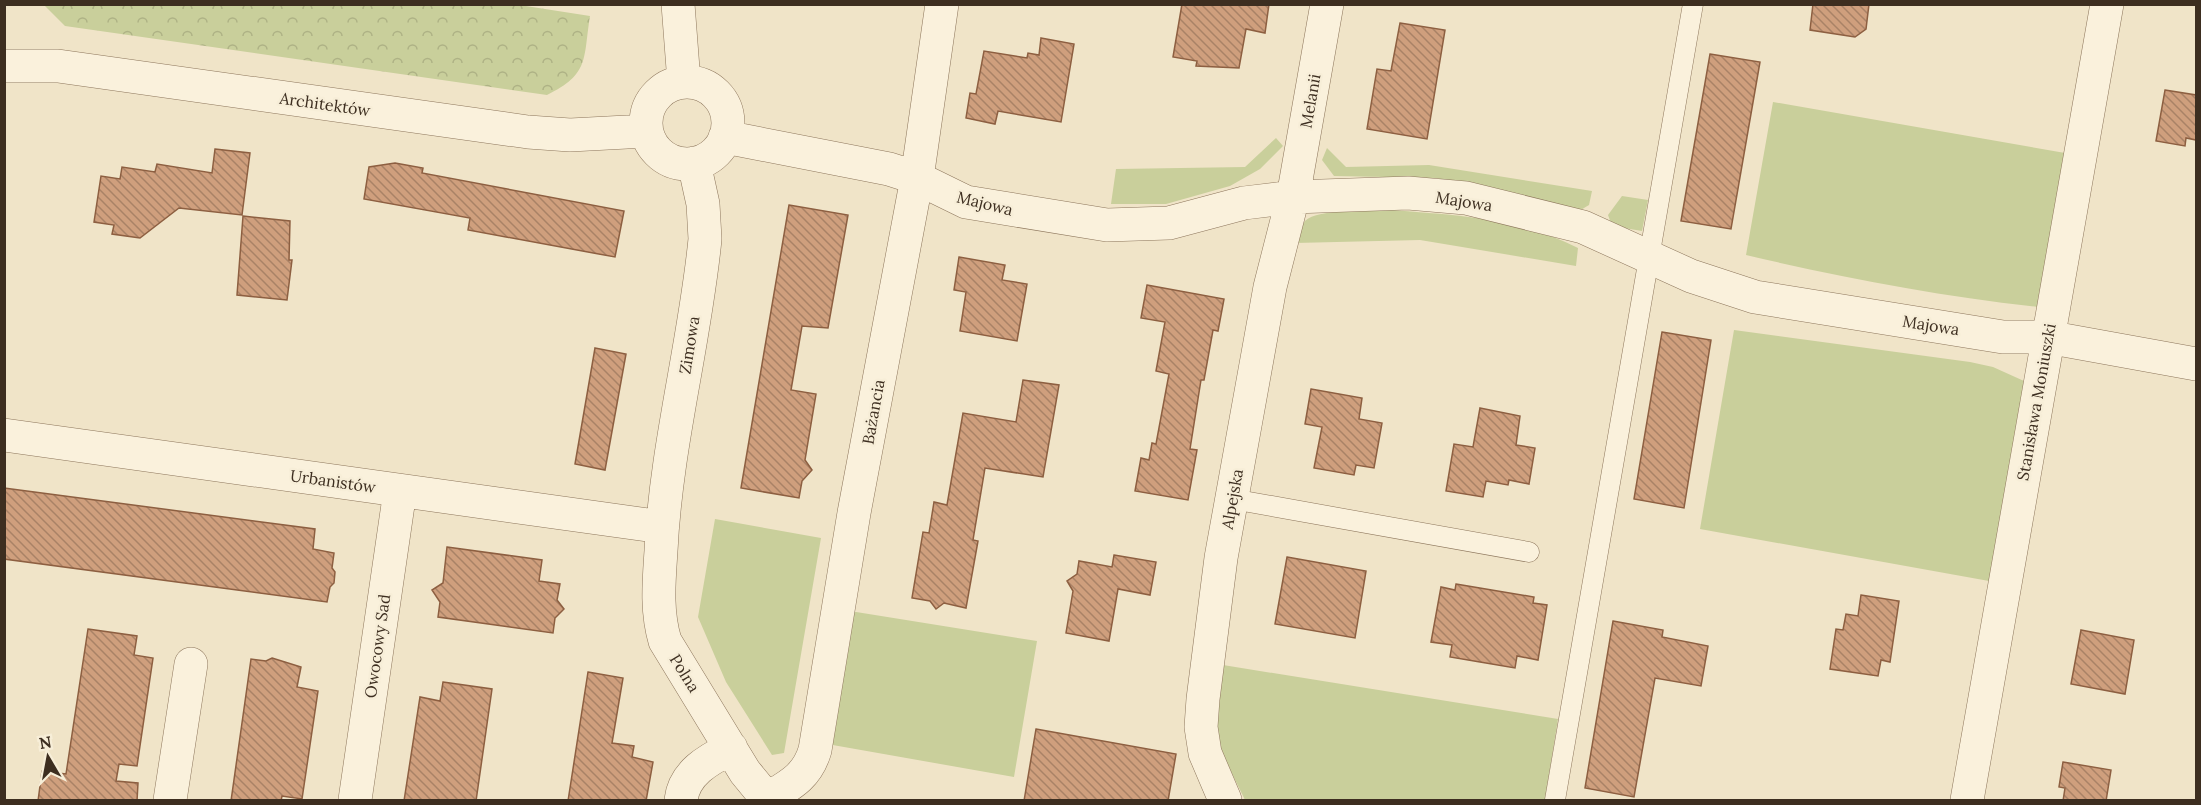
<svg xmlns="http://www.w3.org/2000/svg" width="2201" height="805" viewBox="0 0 2201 805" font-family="Lora,serif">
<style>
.green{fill:#c9cf9b}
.forest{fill:url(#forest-crowns)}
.building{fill:url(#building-back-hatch);stroke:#8d5f41;stroke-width:1.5}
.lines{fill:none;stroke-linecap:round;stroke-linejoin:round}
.lane-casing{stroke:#8d765c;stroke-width:21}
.street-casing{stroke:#8d765c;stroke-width:34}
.lane{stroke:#faf1dc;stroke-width:20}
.street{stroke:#faf1dc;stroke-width:33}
.labels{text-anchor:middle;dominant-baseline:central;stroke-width:5;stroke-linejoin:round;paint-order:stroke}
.street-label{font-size:16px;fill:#3d2e20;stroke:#f7eed8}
</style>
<defs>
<pattern id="forest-crowns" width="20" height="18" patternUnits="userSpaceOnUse" patternTransform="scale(1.5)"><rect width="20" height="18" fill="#c9cf9b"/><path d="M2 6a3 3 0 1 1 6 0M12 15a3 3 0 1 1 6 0" fill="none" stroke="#aeb285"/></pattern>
<pattern id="building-back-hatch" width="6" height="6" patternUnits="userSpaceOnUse" patternTransform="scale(1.5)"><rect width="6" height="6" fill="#cf9f7d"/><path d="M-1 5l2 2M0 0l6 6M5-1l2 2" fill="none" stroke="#a98266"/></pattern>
</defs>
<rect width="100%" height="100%" fill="#f0e4c8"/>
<path class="green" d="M 1773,102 L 2065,153 L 2038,307 C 1940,296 1843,278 1746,255 Z
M 1276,138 L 1283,146 L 1260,169 L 1230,186 L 1166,204 L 1111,204 L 1116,169 L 1245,167 Z
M 1327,148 L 1346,167 L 1429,165 L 1592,191 L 1589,205 L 1579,211 L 1436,178 L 1334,176 L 1322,160 Z
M 1622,196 L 1648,200 L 1642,231 L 1612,226 L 1608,215 Z
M 1391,210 C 1455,215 1520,218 1578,248 L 1576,266 L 1420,240 L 1295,243 C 1298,236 1300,227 1305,221 C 1318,208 1372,211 1391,210 Z
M 1734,330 L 1970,362 L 1993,367 L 2024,381 L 1989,581 L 1700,529 Z
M 715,519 L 821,538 L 784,753 L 772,755 L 726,682 L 698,617 Z
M 850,611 L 1037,641 L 1014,777 L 827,744 Z
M 1223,665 L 1558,719 L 1545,800 L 1245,800 L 1212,733 Z"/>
<path class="forest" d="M 513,4 L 590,16 C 583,59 590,74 547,95 L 65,26 L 44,5 Z"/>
<path class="building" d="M 1182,4 L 1269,4 L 1265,33 L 1246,29 L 1239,68 L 1196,66 L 1197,61 L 1173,57 Z
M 1813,4 L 1869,4 L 1866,29 L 1855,37 L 1810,30 Z
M 1400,23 L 1445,30 L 1427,139 L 1367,129 L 1377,69 L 1391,71 Z
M 1041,38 L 1074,44 L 1061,122 L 998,111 L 995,124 L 966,118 L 970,93 L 976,94 L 984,51 L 1027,58 L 1028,53 L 1039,55 Z
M 1710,54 L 1760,62 L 1731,229 L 1681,221 Z
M 2165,90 L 2196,95 L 2196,140 L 2186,138 L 2185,146 L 2156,141 Z
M 215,149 L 250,153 L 242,215 L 179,208 L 140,238 L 112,234 L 114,225 L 94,222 L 101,176 L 120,179 L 122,167 L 155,172 L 157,164 L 212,173 Z
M 395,163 L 423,168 L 422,173 L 624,211 L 615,257 L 468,230 L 470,218 L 364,199 L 369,167 Z
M 789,205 L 848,215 L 828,328 L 802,326 L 791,390 L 816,394 L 805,460 L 812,470 L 802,481 L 799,498 L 741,488 Z
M 243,216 L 290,221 L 289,260 L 292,260 L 287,300 L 237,295 Z
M 959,257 L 1005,265 L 1002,280 L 1027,284 L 1017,341 L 960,331 L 966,292 L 954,290 Z
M 1147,285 L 1224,299 L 1218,331 L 1213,330 L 1204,380 L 1201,380 L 1190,449 L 1197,450 L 1188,500 L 1135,491 L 1141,458 L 1149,460 L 1152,443 L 1156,444 L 1169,374 L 1156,371 L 1165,322 L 1141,318 Z
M 1662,332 L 1711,340 L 1684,508 L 1634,499 Z
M 595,348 L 626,354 L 605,470 L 575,464 Z
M 1023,380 L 1059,385 L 1043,477 L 985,468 L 973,540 L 978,541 L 966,608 L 944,603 L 936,609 L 930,601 L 912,598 L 923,532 L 929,533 L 934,502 L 947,505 L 963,413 L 1016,422 Z
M 1311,389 L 1362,398 L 1359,419 L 1382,423 L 1374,468 L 1356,465 L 1354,475 L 1314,468 L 1322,427 L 1305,424 Z
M 1480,408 L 1520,416 L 1516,445 L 1535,448 L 1529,484 L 1509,480 L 1508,485 L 1486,481 L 1483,497 L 1446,491 L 1454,444 L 1473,447 Z
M 4,488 L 315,529 L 313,549 L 334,553 L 332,568 L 335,572 L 334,583 L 330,587 L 327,602 L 4,559 Z
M 447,547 L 542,560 L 539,581 L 560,584 L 557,600 L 564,609 L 555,618 L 553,633 L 438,617 L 440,602 L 432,590 L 443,583 Z
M 1114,555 L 1156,562 L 1150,595 L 1118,589 L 1109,641 L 1066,633 L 1073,591 L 1067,581 L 1077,574 L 1079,561 L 1112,567 Z
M 1287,557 L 1366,571 L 1355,638 L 1275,624 Z
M 1456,584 L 1534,597 L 1533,603 L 1547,605 L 1538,660 L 1517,656 L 1515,668 L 1480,662 L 1450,657 L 1452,645 L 1431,642 L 1441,587 L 1455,590 Z
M 1861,595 L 1899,601 L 1890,662 L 1881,660 L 1878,676 L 1830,669 L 1836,629 L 1843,630 L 1846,614 L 1858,616 Z
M 1613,621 L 1663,630 L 1662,637 L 1708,646 L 1701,686 L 1655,678 L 1634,797 L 1585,788 Z
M 88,629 L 137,636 L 134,655 L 153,658 L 137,766 L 119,764 L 116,781 L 138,783 L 137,801 L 38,801 L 42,771 L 66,774 Z
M 2081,630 L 2134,640 L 2125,694 L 2071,684 Z
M 272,658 L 301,667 L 297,687 L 318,691 L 302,799 L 282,796 L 281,801 L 231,801 L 251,659 L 266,661 Z
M 588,672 L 623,678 L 612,743 L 634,746 L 632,757 L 653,762 L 646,801 L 568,801 Z
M 443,682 L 492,689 L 476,801 L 404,801 L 420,697 L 440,701 Z
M 1036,729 L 1176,754 L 1168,801 L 1024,801 Z
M 2063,762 L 2111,770 L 2106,801 L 2063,801 L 2065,788 L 2059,787 Z"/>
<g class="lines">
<defs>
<path id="lane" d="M 1232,499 L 1529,552
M 1555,800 L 1693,4"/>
<path id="street" d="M 678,4 L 684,82
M 4,66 L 58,66 L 528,132 L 570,135 L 646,131
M646 123a41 41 0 1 1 82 0a41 41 0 1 1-82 0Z
M 725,137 L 889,169 L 917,178 L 966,202 L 1107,225 L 1169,223 L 1244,203 L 1293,197 L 1408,193 L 1466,198 L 1583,227 L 1691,276 L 1755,297 L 2003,337 L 2047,337 L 2196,364
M 694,163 L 703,204 L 705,239 C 695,343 666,445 661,551 C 659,581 656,611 665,641 L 745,772 L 768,800
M 4,435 L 662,527
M 767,799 C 790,785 807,777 815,750 L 854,513 L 917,178 L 942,4
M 170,800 L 191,664
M 355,800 L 400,491
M 681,800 C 684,773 708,760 731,748
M 1225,800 L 1205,753 L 1201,727 L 1203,699 L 1221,558 L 1242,442 L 1270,287 L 1293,197 L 1327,4
M 1967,800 L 2107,4"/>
</defs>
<use href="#lane" class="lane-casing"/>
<use href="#street" class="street-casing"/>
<use href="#lane" class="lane"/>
<use href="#street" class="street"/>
</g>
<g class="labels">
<g class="street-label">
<text transform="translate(1310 101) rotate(-80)">Melanii</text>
<text transform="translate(325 104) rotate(8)">Architektów</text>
<text transform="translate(1464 201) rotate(9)">Majowa</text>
<text transform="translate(985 203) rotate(14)">Majowa</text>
<text transform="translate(1931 325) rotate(9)">Majowa</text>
<text transform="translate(689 345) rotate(-81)">Zimowa</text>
<text transform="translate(2036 402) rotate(-80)">Stanisława Moniuszki</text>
<text transform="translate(873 412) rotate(-80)">Bażancia</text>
<text transform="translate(333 481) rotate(8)">Urbanistów</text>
<text transform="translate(1232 499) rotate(-80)">Alpejska</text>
<text transform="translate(377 646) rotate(-82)">Owocowy Sad</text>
<text transform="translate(685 673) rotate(58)">Polna</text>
</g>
</g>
<rect width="2201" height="805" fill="none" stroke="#3d2e20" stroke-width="12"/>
<g transform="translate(48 757) rotate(350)" stroke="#f7eed8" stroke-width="4.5" paint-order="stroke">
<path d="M0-4.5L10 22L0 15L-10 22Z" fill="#3d2e20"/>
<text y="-9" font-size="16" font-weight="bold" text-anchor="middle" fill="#3d2e20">N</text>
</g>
</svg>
